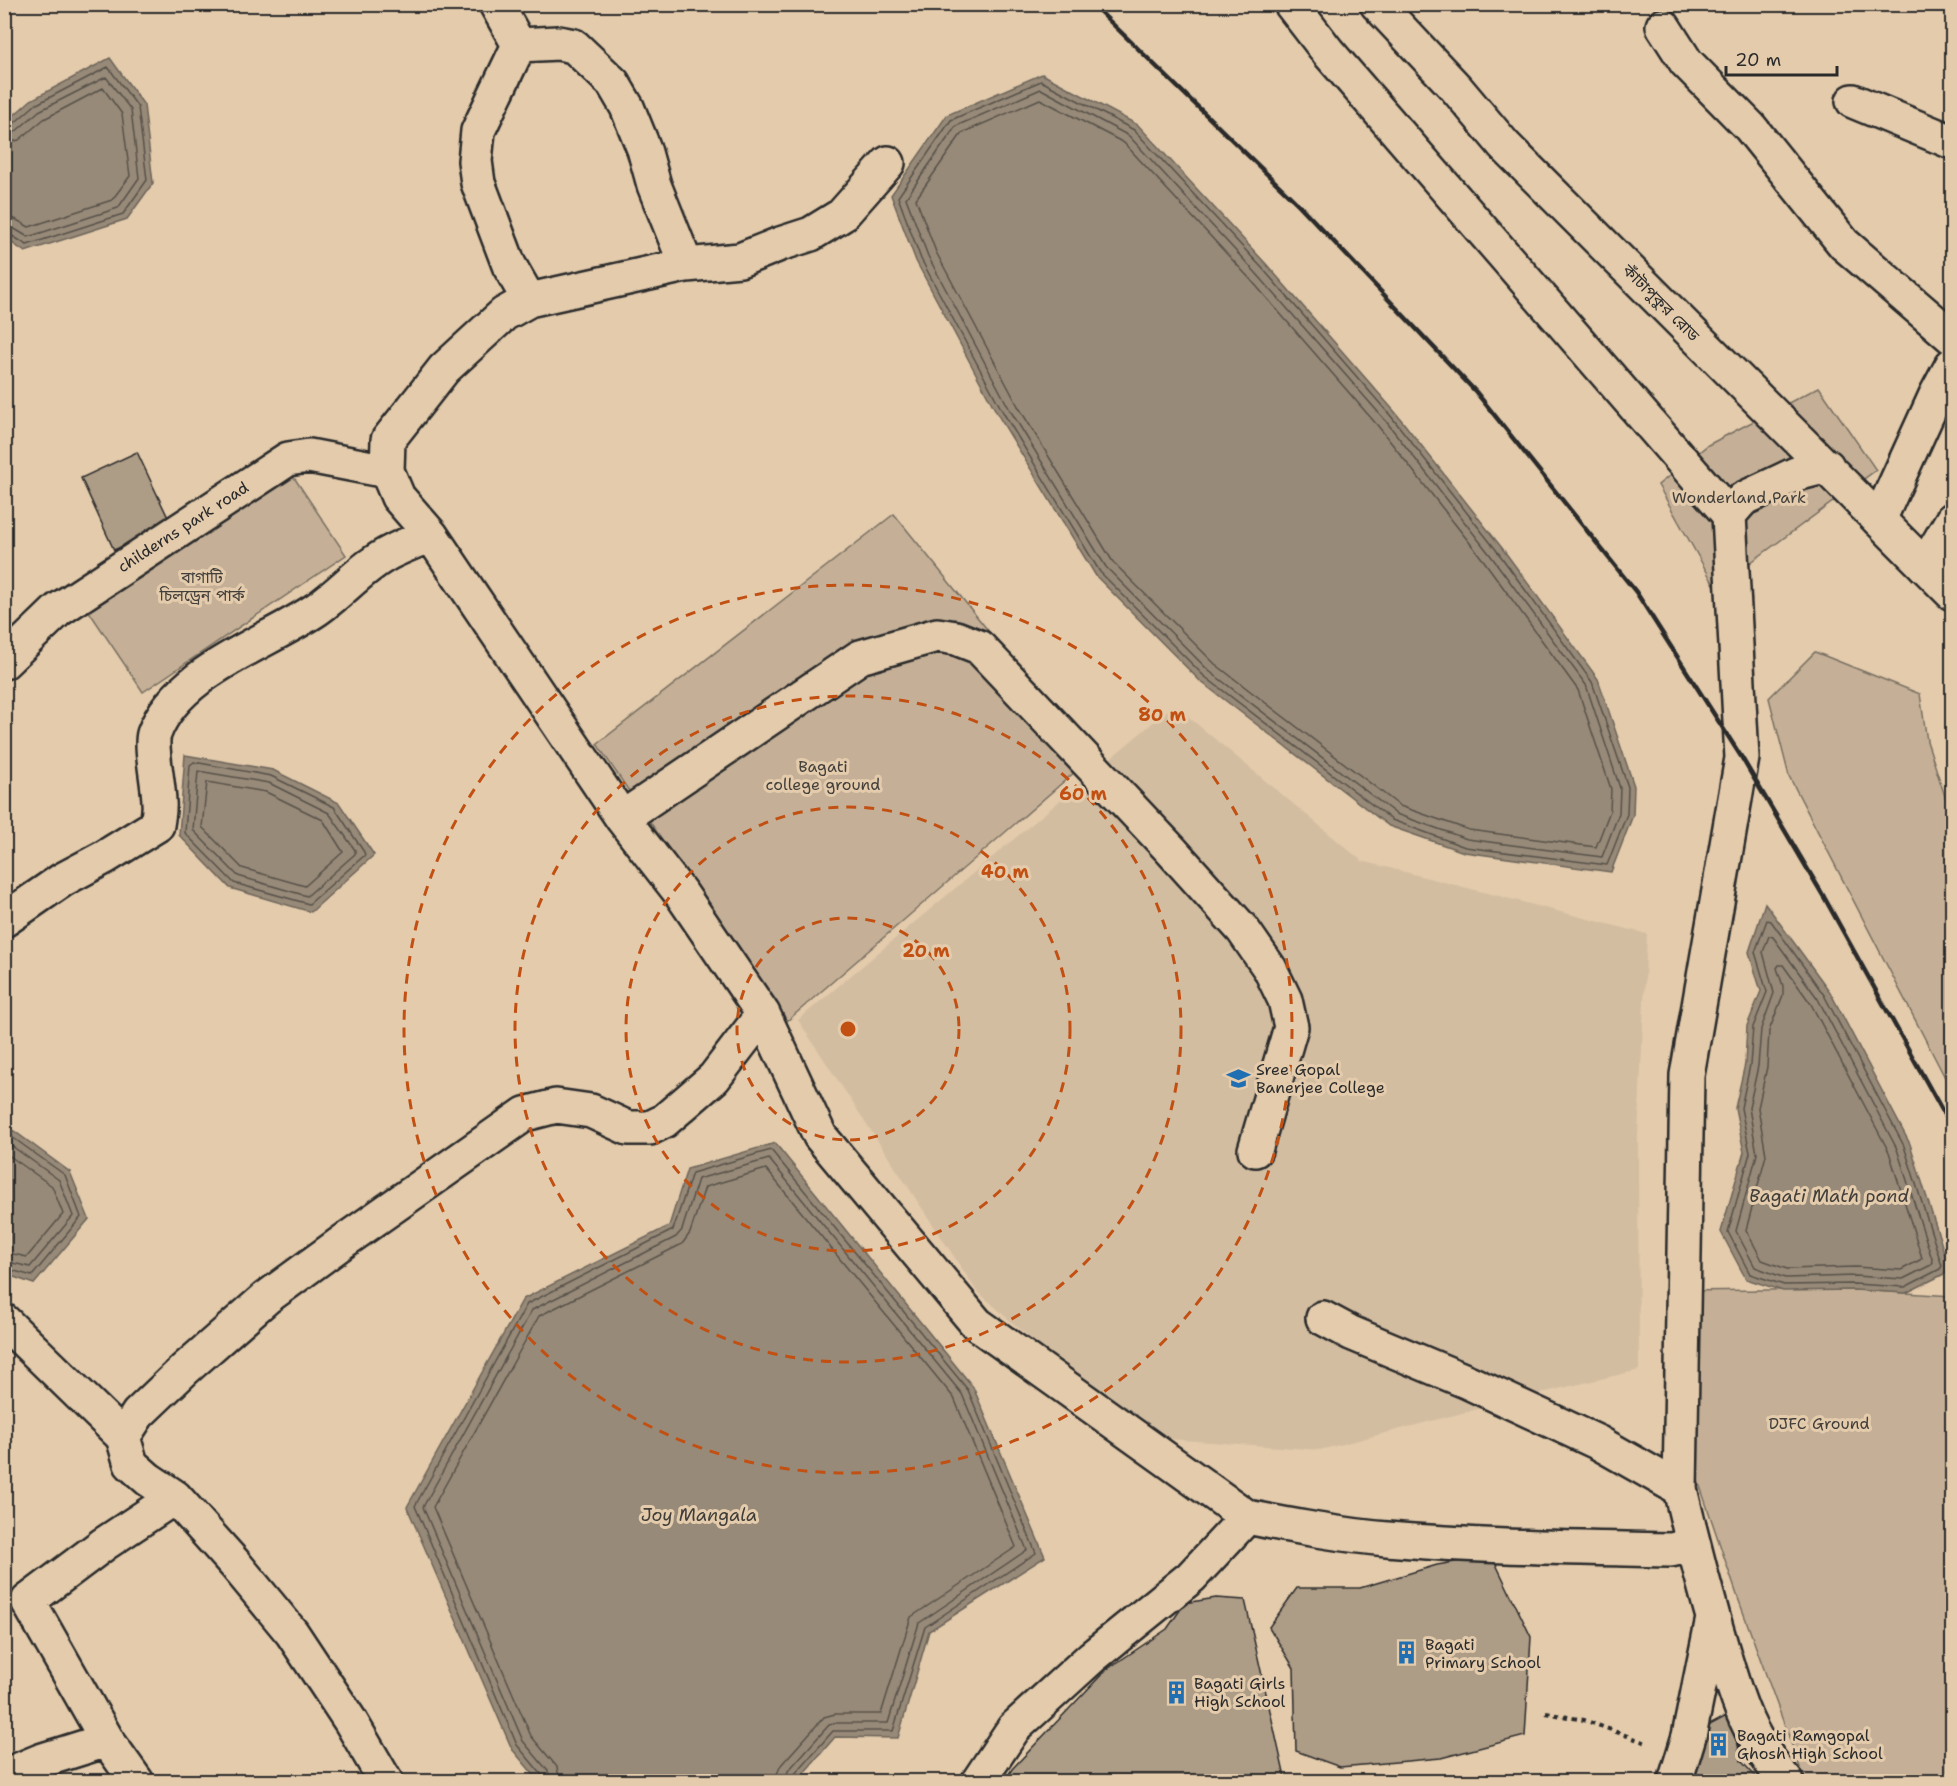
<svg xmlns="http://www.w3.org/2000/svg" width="1957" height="1786" viewBox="0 0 1957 1786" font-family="'Shantell Sans','Noto Sans Bengali',sans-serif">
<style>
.built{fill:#d3bda1}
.green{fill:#c5b097;stroke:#786e61;stroke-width:1.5}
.water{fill:#988a78;stroke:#6c6459;stroke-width:1.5}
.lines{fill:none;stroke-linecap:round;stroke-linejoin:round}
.shore{stroke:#57514a;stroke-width:1.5}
.building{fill:#ad9c86;stroke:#2b2b2b;stroke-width:1.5}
.street-casing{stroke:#2b2b2b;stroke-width:38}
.secondary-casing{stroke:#2b2b2b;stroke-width:38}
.path{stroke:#2b2b2b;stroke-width:4;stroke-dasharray:4.5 4.5;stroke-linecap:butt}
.street{stroke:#e3cbac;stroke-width:33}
.secondary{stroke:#e3cbac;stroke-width:33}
.rail{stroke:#2b2b2b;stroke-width:4.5}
.ring{fill:none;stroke:#c25012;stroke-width:3;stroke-dasharray:10 8}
.labels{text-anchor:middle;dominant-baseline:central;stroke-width:6;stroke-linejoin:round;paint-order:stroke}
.street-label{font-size:16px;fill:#2b2b2b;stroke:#e3cbac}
.park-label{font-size:16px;fill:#423f3b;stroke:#e3cbac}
.poi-label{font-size:16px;fill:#2b2b2b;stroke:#e3cbac;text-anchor:start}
.water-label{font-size:18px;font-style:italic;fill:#413e3a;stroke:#e3cbac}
.centre{fill:#c25012;stroke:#e3cbac;stroke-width:3}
.ring-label{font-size:18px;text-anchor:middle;font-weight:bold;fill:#c25012;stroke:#e3cbac;stroke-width:6;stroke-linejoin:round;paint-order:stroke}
</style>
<rect width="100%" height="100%" fill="#e3cbac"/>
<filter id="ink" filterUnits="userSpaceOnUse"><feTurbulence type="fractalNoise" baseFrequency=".0167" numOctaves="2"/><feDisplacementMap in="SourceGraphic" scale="12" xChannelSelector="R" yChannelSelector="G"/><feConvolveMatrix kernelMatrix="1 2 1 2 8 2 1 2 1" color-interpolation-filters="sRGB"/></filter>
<g filter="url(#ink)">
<path class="built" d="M 1174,705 L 1362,861 L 1647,934 L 1638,1136 L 1639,1370 L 1520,1398 L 1320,1450 L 1141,1437 L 976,1290 L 798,1020 Z"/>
<path class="green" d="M 1819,387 L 1876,470 L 1716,588 L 1658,485 L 1708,445 Z
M 285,464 L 346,555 L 143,692 L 82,601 Z
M 894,514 L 1091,758 L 786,1022 L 597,744 Z
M 1815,652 L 1920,694 L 1927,741 L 1952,818 L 1952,1091 L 1789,776 L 1769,698 Z
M 1843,1289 L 1952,1296 L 1952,1781 L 1805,1781 L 1738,1598 L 1686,1445 L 1683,1291 Z"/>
<path class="water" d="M 110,58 L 144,105 L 153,183 L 127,219 L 25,252 L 5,238 L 5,123 L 31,100 Z
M 1042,74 L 1138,125 L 1267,265 L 1395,412 L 1502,548 L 1598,679 L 1634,786 L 1633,815 L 1611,872 L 1464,852 L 1389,826 L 1200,681 L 1096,576 L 999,417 L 916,261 L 891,195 L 947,115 Z
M 185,755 L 273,770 L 339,803 L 374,855 L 311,912 L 230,888 L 179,835 Z
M 1765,903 L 1830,992 L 1910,1144 L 1950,1271 L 1906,1293 L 1854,1290 L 1783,1291 L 1746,1279 L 1721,1232 L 1744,1152 L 1735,1108 L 1745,1064 L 1747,1026 L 1761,991 L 1749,952 Z
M 4,1130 L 14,1131 L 70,1172 L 89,1219 L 34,1284 L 5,1274 Z
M 775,1143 L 973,1387 L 1045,1557 L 929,1631 L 898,1738 L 835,1737 L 797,1781 L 539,1781 L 512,1749 L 407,1507 L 523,1299 L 669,1226 L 687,1169 Z"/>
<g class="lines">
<path class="shore" d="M 1041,81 L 1134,130 L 1263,269 L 1390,415 L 1497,551 L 1592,682 L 1628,787 L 1627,814 L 1607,865 L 1465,847 L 1392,820 L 1204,676 L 1100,572 L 1004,414 L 921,259 L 898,197 L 951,120 Z
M 1041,89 L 1129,136 L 1257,274 L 1385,420 L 1491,556 L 1586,685 L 1620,788 L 1619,813 L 1602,857 L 1467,839 L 1396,814 L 1209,671 L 1106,567 L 1010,410 L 928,256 L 906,198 L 956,126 Z
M 1040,99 L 1124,143 L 1251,280 L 1378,426 L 1484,561 L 1578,690 L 1611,789 L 1610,811 L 1596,847 L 1469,830 L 1400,806 L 1215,664 L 1113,562 L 1018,406 L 936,252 L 916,199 L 962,133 Z
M 4,127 L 11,126 L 35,105 L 108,67 L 138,107 L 147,180 L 123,214 L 27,245 L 9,234 L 4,234
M 4,135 L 14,133 L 39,111 L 106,77 L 131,110 L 139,178 L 118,208 L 28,237 L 13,228 L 4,226
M 4,144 L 19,140 L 44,119 L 103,88 L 122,114 L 130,176 L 112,200 L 29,227 L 15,219 L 4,217
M 194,762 L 271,776 L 334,807 L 364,852 L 365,855 L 309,904 L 234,883 L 185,833 L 190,765 Z
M 198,771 L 269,783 L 329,813 L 355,850 L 355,854 L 307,896 L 238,876 L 193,830 Z
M 207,782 L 266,792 L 323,820 L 343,852 L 305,886 L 242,868 L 202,827 Z
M 1767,920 L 1771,921 L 1824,995 L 1904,1146 L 1942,1266 L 1940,1269 L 1905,1287 L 1854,1284 L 1784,1285 L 1750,1274 L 1728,1232 L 1750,1153 L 1741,1108 L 1750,1065 L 1753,1027 L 1767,992 L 1755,952 Z
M 1769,936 L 1773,937 L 1818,999 L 1897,1149 L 1933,1262 L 1931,1265 L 1903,1279 L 1855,1276 L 1785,1278 L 1755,1267 L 1736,1231 L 1757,1154 L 1749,1108 L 1758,1066 L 1761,1029 L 1774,993 L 1763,952 Z
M 1779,965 L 1783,965 L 1811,1004 L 1889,1152 L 1922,1258 L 1920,1260 L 1901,1270 L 1855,1267 L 1787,1269 L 1762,1260 L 1746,1230 L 1766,1155 L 1758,1108 L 1767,1067 L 1769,1031 L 1783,995 L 1783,986 L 1777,968 Z
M 4,1136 L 12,1137 L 65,1175 L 81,1217 L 32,1276 L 4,1268
M 4,1143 L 9,1144 L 59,1180 L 73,1216 L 30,1267 L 4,1261
M 4,1152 L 52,1186 L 63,1214 L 27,1257 L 4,1252
M 543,1782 L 542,1775 L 517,1745 L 415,1506 L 527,1304 L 673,1230 L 692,1173 L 771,1150 L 968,1390 L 1036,1553 L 925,1627 L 893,1731 L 833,1731 L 794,1775 L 792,1782
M 551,1782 L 548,1771 L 523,1741 L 423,1507 L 532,1310 L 676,1237 L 682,1230 L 698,1179 L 769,1159 L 962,1394 L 1027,1550 L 919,1623 L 888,1723 L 836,1723 L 829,1725 L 788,1771 L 785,1782
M 560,1782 L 557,1767 L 531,1736 L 433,1507 L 539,1316 L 682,1244 L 690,1233 L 705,1187 L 766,1169 L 954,1398 L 1016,1547 L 911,1617 L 881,1714 L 835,1714 L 824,1717 L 781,1765 L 777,1774 L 776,1782"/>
</g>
<path class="building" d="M 137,452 L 171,524 L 114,550 L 81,478 Z
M 1492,1556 L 1531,1637 L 1525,1736 L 1441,1758 L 1340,1767 L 1296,1751 L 1294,1668 L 1269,1627 L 1297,1588 L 1360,1588 L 1437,1565 Z
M 1216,1598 L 1245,1600 L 1286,1782 L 1004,1782 L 1012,1769 L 1106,1670 L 1167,1629 L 1185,1603 Z
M 1732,1713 L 1741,1761 L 1761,1782 L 1687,1782 L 1706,1727 Z"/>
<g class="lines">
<defs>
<path id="street" d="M 496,4 L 519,45 L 478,131 L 475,161 L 478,183 L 509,265 L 529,300
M 1663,26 L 1686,62 L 1750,127 L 1844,244 L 1952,337
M 519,45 L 558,43 L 574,46 L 613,83 L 627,107 L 644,149 L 654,185 L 686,265
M 1853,101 L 1952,142
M 888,163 L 842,215 L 811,234 L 780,244 L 740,260 L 686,265 L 529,300 L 504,314 L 444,369 L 388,440 L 387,471 L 398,497 L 431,535 L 622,818 L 682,895 L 763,1014 L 820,1136 L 977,1324 L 1247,1517 C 1293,1526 1340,1535 1387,1539 C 1482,1547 1577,1548 1671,1550 L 1693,1545
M 1879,520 L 1936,395 L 1952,365
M 1925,566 L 1952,520
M 4,662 L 58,610 L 288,459 L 309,456 L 387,471
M 622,818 L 860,657 L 937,635 L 956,638 L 979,647 L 1171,850 L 1243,930 L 1270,969 L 1285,1000 L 1291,1027 L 1255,1150
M 4,920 L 62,880 L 105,857 L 157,825 C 158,817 160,810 159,802 C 159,786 150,747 154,734 C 177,671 266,644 317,609 C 343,591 364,565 393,551 C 405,545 418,540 431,535
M 1323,1318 L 1351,1333 L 1468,1382 L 1599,1443 L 1680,1489
M 4,1321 L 123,1437
M 4,1776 L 40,1761 L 107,1740
M 137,1782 L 107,1740 L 28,1601 L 104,1544 L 175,1497
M 386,1782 L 351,1722 L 292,1633 L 235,1564 L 175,1497 L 148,1479 L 131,1464 L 123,1437 L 138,1414 L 185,1369 L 266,1298 L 344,1241 L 525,1114 L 556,1106 L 591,1111 L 628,1128 L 650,1128 L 664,1121 L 714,1078 L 763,1014
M 978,1782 L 1014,1728 L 1092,1657 L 1191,1577 L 1247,1517"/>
<path id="secondary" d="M 1291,4 L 1328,52 L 1729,515 L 1742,758 L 1687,1075 L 1680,1489 C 1691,1536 1703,1582 1716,1628 C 1734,1688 1743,1733 1787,1782
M 1377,4 L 1456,88 L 1504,145 L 1952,593
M 1729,515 L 1743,499 L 1796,474 L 1827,466
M 1675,1782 L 1689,1736 L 1712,1623"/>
</defs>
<use href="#street" class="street-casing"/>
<use href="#secondary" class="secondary-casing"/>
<path class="path" d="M 1546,1713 L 1584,1720 L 1649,1744"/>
<use href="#street" class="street"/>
<use href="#secondary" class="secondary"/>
<path class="rail" d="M 1092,4 L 1299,205 L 1476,392 L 1636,592 L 1742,758 L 1824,897 L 1952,1128"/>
</g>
</g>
<g class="ring">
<circle cx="848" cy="1029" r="111"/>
<circle cx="848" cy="1029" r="222"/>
<circle cx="848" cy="1029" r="333"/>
<circle cx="848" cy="1029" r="444"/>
</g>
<defs>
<symbol id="university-bare" viewBox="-9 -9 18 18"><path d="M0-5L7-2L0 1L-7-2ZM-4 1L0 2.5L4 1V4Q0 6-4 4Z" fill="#1f6fb2" stroke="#e3cbac" stroke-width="2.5" paint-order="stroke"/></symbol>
<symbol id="building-bare" viewBox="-9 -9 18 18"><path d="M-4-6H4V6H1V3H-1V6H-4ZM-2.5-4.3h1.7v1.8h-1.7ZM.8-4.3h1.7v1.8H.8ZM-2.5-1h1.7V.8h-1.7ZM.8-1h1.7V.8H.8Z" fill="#1f6fb2" stroke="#e3cbac" stroke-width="2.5" paint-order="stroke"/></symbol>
</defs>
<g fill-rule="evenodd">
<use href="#university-bare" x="1222" y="1062" width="33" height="33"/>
<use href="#building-bare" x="1390" y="1636" width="33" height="33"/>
<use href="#building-bare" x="1160" y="1676" width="33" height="33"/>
<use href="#building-bare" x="1702" y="1728" width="33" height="33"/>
</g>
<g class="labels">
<g class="street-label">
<text transform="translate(1661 303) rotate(45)">কাঁটাপুকুর রোড</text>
<text transform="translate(183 527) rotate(-33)">childerns park road</text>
</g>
<g class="park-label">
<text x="1739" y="497">Wonderland Park</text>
<text x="202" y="577">বাগাটি<tspan x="202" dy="18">চিলড্রেন পার্ক</tspan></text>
<text x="823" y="766">Bagati<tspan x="823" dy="18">college ground</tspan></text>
<text x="1819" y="1423">DJFC Ground</text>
</g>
<g class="poi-label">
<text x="1256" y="1069">Sree Gopal<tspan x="1256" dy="18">Banerjee College</tspan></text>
<text x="1425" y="1644">Bagati<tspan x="1425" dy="18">Primary School</tspan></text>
<text x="1194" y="1683">Bagati Girls<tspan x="1194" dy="18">High School</tspan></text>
<text x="1737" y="1735">Bagati Ramgopal<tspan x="1737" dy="18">Ghosh High School</tspan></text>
</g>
<g class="water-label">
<text x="1829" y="1196">Bagati Math pond</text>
<text x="699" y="1515">Joy Mangala</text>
</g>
</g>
<circle cx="848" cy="1029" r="9" class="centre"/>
<g class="ring-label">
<text x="1162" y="721">80 m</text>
<text x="1083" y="800">60 m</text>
<text x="1005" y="878">40 m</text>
<text x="926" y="957">20 m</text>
</g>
<rect width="1957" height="1786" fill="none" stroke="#e3cbac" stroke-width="24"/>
<rect x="12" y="12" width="1933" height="1762" fill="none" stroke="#2b2b2b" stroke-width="2" filter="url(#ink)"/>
<path d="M1726 66v9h111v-9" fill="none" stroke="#2b2b2b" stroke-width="3"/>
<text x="1735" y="66" font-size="18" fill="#2b2b2b" stroke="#e3cbac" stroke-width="4.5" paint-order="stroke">20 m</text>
</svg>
